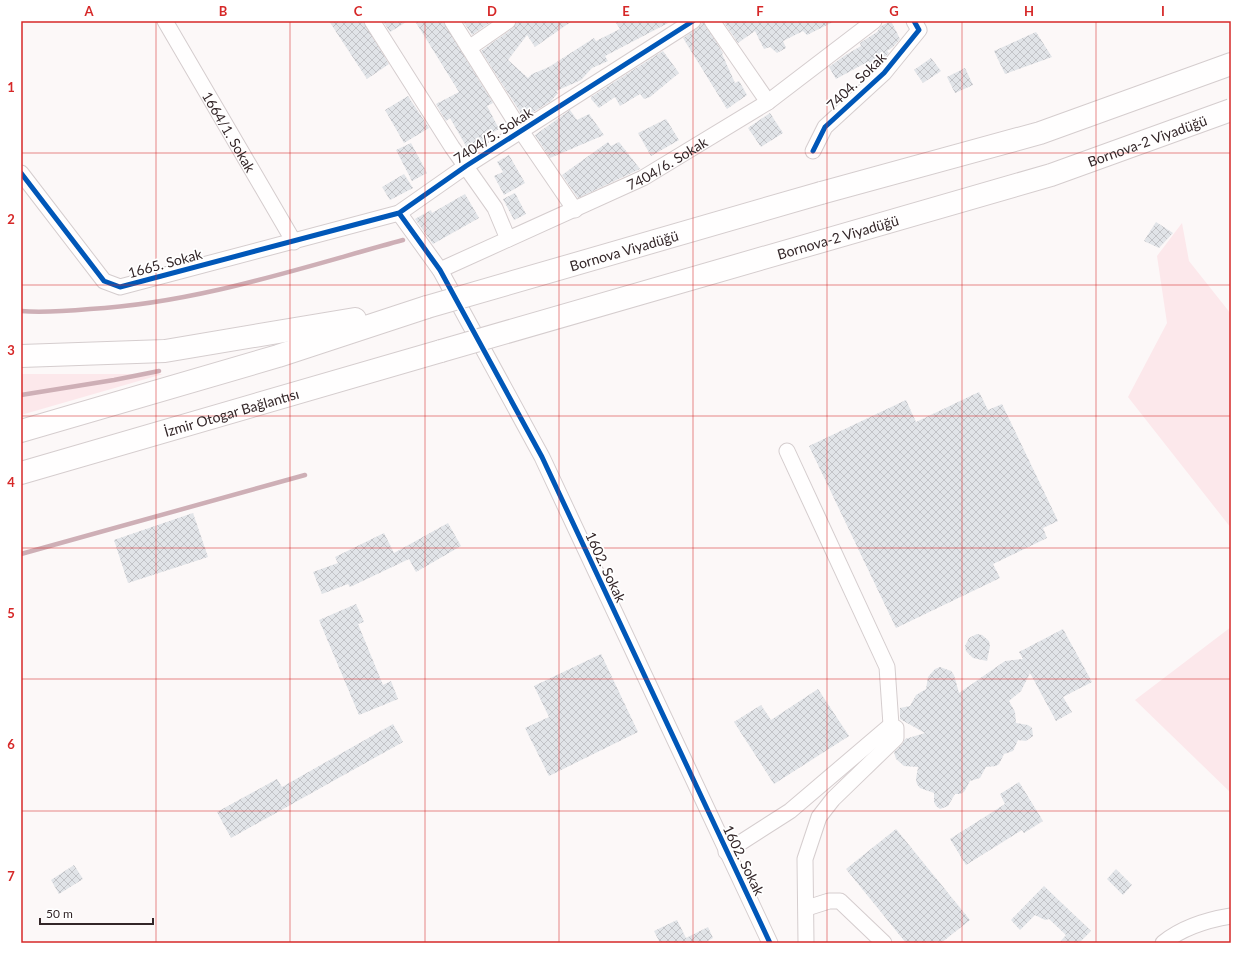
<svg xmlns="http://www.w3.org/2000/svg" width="1252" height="964" viewBox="0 0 1252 964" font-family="Lato,sans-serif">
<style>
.grass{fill:#fce8eb}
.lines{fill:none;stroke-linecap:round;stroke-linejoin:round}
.stream{stroke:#ceafb6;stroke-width:4.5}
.building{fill:url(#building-cross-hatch)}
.minor-casing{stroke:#d5cdce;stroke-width:17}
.highway-casing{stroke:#d5cdce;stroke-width:24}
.minor{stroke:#fffefe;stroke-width:15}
.highway{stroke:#fffefe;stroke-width:22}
.highway-bridge-casing{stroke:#d5cdce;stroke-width:24;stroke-linecap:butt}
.highway-bridge{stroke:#fffefe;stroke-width:22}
.cycleway-casing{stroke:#fff;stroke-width:8}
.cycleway{stroke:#0057b8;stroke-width:5}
.grid{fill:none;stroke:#d62828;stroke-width:1;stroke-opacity:0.55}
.labels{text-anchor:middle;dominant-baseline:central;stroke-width:3.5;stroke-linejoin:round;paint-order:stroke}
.street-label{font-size:14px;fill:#332628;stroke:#fff}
.neatline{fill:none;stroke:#d62828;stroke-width:1.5}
.grid-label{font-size:13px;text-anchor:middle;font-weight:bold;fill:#d62828}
</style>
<defs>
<pattern id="building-cross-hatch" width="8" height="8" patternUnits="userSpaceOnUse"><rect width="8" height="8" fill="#e1e4e8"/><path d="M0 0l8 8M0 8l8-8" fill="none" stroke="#c2c3c7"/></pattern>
</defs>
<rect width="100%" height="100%" fill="#fcf8f8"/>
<path class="grass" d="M 1182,223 L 1189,261 L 1231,314 L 1231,528 L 1128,397 L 1167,323 L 1157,256 Z
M 21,374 L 163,374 L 21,415 Z
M 1231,627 L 1231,793 L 1135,700 Z"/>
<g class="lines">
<path class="stream" d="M 21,311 C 44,313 67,311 90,309 C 197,303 300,268 403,240
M 21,395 L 114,380 L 159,371
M 21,554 L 305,475"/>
</g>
<path class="building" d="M 329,21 L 363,21 L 389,64 L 367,79 Z
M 383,21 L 408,21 L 390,32 Z
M 415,21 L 443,21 L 493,103 L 487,106 L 499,129 L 483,138 L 486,143 L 470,153 L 450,118 L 446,121 L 436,104 L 459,92 Z
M 463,21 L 492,21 L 472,35 Z
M 517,21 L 572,21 L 535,47 L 527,35 L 508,60 L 528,78 L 532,74 L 549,67 L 594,38 L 596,41 L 620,29 L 615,21 L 672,21 L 605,56 L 608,61 L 592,68 L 581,80 L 556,91 L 558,93 L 551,101 L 524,118 L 481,51 L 513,28 Z
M 703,21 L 723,53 L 722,54 L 735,83 L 739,81 L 747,95 L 727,109 L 683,38 L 698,28 Z
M 723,21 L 835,21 L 807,35 L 803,31 L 783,41 L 786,48 L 777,53 L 770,47 L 764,49 L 755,31 L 738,43 Z
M 891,21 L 900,39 L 893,47 L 887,51 L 889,53 L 886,56 L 871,65 L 869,61 L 836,79 L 829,67 L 844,56 L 861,46 L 860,43 L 877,32 L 881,26 Z
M 1036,32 L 1052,57 L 1005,74 L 994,51 Z
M 663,51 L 679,73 L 650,97 L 644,99 L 640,94 L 620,106 L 615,97 L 599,108 L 591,99 L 591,97 Z
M 931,58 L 941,71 L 923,83 L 914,70 Z
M 965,68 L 973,85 L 955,93 L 947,77 Z
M 408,96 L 429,128 L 404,143 L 385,110 Z
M 570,110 L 577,120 L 589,114 L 604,135 L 550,158 L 535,135 Z
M 770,113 L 783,133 L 761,147 L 748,128 Z
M 666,119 L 679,140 L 651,156 L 638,133 Z
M 608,142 L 611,146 L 619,142 L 640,169 L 578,198 L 562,175 Z
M 411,143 L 427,173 L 412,181 L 396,150 Z
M 509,155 L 525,183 L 504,195 L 494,176 L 503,172 L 497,162 Z
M 404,174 L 413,188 L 390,200 L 382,187 Z
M 515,193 L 526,214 L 514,220 L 503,199 Z
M 465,194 L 479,218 L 433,244 L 415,219 L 431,210 L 432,213 Z
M 1156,222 L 1173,233 L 1159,248 L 1144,241 Z
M 979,392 L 988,410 L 1002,404 L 1058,521 L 1043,528 L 1047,538 L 993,564 L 1000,578 L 896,628 L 809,446 L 906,400 L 916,422 Z
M 193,513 L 208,557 L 128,583 L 114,540 Z
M 448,523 L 461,546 L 416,572 L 409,559 L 350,587 L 348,584 L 322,594 L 313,572 L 338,563 L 335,557 L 384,533 L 394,553 Z
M 356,604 L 364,622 L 358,624 L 383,685 L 391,681 L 398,699 L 359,715 L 319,620 Z
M 1063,629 L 1092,682 L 1063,697 L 1072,712 L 1056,721 L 1030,673 L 1021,691 L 1009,701 L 1015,712 L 1016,723 L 1028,725 L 1032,728 L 1033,736 L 1026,741 L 1018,740 L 1013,751 L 1004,754 L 999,764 L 996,766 L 986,767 L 980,778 L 970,781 L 964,792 L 960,794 L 955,794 L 948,806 L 940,809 L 936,806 L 934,802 L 934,793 L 920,788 L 917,784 L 916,779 L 918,767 L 904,766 L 896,759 L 894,752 L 902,744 L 905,739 L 925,733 L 900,719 L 900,708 L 910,706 L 916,695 L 926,689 L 928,677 L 935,669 L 940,667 L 951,671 L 954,675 L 959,693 L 1005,661 L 1023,659 L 1019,652 Z
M 977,634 L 982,635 L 989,641 L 990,646 L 987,661 L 973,658 L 966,651 L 965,646 L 969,638 Z
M 601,654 L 638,732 L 549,776 L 525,728 L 549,717 L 534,686 Z
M 818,689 L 849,736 L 774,784 L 734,722 L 761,705 L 771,720 Z
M 393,724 L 403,742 L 231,838 L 217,812 L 277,779 L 282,787 Z
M 1019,782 L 1043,821 L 1024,833 L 1022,830 L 966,865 L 950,839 L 1005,804 L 1000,794 Z
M 896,829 L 970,920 L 941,943 L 906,943 L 846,869 Z
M 74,865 L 83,879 L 59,894 L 51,880 Z
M 1116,869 L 1132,885 L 1123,895 L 1107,879 Z
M 1044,886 L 1091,931 L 1079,943 L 1059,943 L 1066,935 L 1049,919 L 1045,920 L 1035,915 L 1020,930 L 1011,920 Z
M 677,920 L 686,938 L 708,927 L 713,938 L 704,943 L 660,943 L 654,931 Z"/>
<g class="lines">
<defs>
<g id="minor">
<path id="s1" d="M 165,21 L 294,242"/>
<path d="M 372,21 L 452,147 L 495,208 L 508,239"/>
<path d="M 452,21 L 521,131 L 575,210"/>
<path d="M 712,21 L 768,102"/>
<path d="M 469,48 L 508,21"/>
<path d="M 813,151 L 825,127 L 884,73 L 919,30 L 914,21"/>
<path d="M 21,173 L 104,281 L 120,287 L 399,213 L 466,166 L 693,21"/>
<path d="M 399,213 L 440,270 L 542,457 L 770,943"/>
<path id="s2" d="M 440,270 L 643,178 L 768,102 L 874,21"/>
<path d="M 787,451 L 887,667 L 891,725 L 896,728 L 896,738 L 833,799 L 819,817 L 805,859 L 806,943"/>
<path d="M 726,852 L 790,811 L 891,725"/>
<path d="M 807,908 L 829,901 L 840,901 L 884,943"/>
<path d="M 1163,943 C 1183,927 1206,920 1231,916"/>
</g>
<g id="highway">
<path d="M 821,193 L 1040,133 L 1231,64"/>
<path d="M 21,356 L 165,351 L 355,319"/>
<path d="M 21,431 L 278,356 L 427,307"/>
<path id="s3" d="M 21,473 L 441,351"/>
</g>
</defs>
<use href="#minor" class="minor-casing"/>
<use href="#highway" class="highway-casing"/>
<use href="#minor" class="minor"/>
<use href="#highway" class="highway"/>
<defs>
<g id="highway-bridge">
<path id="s4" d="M 427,307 L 821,193"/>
<path id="s5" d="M 441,351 L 1051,175 L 1231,110"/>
</g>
</defs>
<use href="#highway-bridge" class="highway-bridge-casing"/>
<use href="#highway-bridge" class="highway-bridge"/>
<defs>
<path id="cycleway" d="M 813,151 L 825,127 L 884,73 L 919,30 L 914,21
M 21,173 L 104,281 L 120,287 L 399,213 L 466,166 L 693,21
M 399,213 L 440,270 L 542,457 L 770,943"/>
</defs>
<use href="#cycleway" class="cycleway-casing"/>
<use href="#cycleway" class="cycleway"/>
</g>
<path class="grid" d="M 156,21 L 156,943M 290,21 L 290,943M 425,21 L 425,943M 559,21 L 559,943M 693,21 L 693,943M 827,21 L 827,943M 962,21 L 962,943M 1096,21 L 1096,943M 21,153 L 1231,153M 21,285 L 1231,285M 21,416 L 1231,416M 21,548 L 1231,548M 21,679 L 1231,679M 21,811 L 1231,811"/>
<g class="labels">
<g class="street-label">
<text transform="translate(856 81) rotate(-44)">7404. Sokak</text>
<text stroke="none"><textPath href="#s1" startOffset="128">1664/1. Sokak</textPath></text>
<text transform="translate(493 135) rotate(-33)">7404/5. Sokak</text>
<text stroke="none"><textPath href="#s5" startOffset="737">Bornova-2 Viyadüğü</textPath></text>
<text stroke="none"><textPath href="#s2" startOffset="251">7404/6. Sokak</textPath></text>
<text stroke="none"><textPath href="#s5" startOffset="413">Bornova-2 Viyadüğü</textPath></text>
<text stroke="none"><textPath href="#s4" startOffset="205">Bornova Viyadüğü</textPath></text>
<text transform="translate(165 263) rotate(-15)">1665. Sokak</text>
<text stroke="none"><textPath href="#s3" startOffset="219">İzmir Otogar Bağlantısı</textPath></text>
<text transform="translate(606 567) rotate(65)">1602. Sokak</text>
<text transform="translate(744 860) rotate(64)">1602. Sokak</text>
</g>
</g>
<rect width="1252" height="964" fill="none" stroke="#ffffff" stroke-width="44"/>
<path d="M40 918v6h113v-6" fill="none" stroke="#332628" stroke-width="2"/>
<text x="46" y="918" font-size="12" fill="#332628" stroke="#ffffff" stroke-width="3" paint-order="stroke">50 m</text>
<rect x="22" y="22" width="1208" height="920" class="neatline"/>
<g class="grid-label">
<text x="89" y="16">A</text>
<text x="223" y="16">B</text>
<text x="358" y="16">C</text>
<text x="492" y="16">D</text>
<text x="626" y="16">E</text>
<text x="760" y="16">F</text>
<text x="894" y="16">G</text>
<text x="1029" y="16">H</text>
<text x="1163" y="16">I</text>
<text x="11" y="92">1</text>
<text x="11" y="224">2</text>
<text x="11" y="355">3</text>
<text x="11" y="487">4</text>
<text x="11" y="618">5</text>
<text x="11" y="749">6</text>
<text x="11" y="881">7</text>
</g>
</svg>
